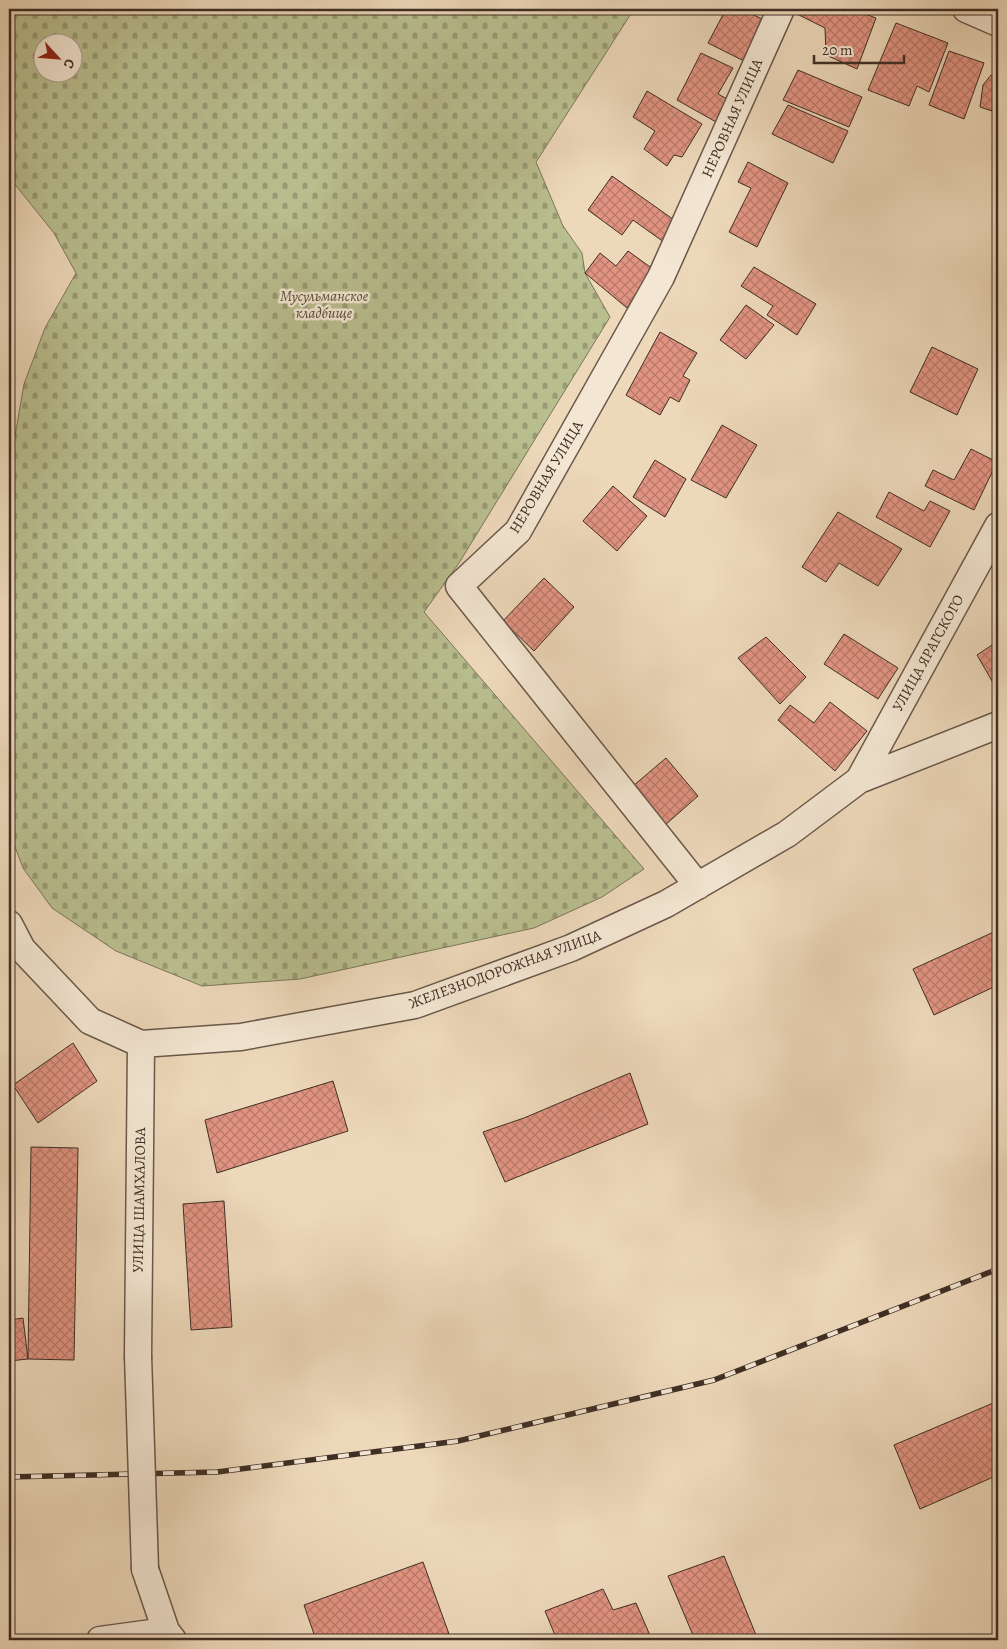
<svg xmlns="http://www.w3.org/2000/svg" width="1007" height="1649" viewBox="0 0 1007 1649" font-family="Alegreya,serif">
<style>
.cemetery{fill:url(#cemetery-stones);stroke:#7c765a;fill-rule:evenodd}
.building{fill:url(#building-cross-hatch);stroke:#3f2e25}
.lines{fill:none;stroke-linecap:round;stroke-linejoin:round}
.street-casing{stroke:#6a584a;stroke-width:29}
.street{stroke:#f3e6d2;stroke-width:26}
.rail-casing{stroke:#3f2e25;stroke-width:5.5}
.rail{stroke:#f3e6d2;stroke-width:4;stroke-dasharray:11;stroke-linecap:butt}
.street-bridge-casing{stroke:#6a584a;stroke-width:29;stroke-linecap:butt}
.street-bridge{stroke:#f3e6d2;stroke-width:26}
.labels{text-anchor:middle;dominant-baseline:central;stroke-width:5;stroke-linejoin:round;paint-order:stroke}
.street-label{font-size:15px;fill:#3f2e25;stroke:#f3e6d2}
.park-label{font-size:15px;font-style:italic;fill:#574b3a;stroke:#f3e6d2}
</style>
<defs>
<pattern id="cemetery-stones" width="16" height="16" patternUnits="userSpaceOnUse" patternTransform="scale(1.25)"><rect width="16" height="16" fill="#b9be8f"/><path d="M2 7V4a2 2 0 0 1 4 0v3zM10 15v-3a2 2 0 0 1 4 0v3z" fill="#989b75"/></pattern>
<pattern id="building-cross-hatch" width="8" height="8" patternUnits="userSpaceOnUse" patternTransform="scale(1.25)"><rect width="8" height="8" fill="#e29482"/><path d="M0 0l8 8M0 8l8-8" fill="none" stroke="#b9796a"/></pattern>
</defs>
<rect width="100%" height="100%" fill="#edd8ba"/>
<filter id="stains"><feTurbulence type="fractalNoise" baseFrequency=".004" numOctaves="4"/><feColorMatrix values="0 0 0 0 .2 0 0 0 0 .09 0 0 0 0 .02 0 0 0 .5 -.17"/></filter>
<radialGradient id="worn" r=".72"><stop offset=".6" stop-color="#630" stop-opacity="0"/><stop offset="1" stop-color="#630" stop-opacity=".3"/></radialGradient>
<path class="cemetery" d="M 9,9 L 634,9 L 536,162 L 563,226 L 582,253 L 585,273 L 610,317 L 459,563 L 424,612 L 644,869 L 602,897 L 534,928 L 300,979 L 202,986 L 116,951 L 52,908 L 23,868 L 9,831 L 9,460 L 12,453 L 24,384 L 45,328 L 76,273 L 54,233 L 9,177 ZM 42,42 L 72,42 L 72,72 L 42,72 Z"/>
<path class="building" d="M 726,9 L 740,9 L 767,21 L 746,62 L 708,43 Z
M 800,9 L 852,9 L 876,18 L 857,69 L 826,55 L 825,28 L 797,14 Z
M 896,23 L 948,43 L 929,92 L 917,86 L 909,106 L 868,90 Z
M 949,51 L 984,63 L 964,119 L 929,105 Z
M 701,53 L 733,68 L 718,94 L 729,100 L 718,123 L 677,100 Z
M 798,70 L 862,97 L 849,127 L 783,100 Z
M 991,75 L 998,77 L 998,123 L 996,122 L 998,113 L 980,107 L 983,85 Z
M 647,91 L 702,124 L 682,157 L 674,155 L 667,166 L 644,149 L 655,131 L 633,117 Z
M 788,105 L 848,131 L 833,163 L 772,134 Z
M 748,162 L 788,183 L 757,247 L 729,232 L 751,188 L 738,182 Z
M 612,176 L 677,222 L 668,245 L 633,220 L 622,235 L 588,210 Z
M 628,251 L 653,269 L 627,308 L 585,273 L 600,253 L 616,266 Z
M 754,267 L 816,304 L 797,335 L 767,315 L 773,306 L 741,286 Z
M 746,305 L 774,325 L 746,359 L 720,340 Z
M 660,332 L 697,353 L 683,376 L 690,380 L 679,402 L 670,397 L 660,415 L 626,395 Z
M 932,347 L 978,369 L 957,415 L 910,392 Z
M 722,425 L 757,445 L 726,498 L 691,480 Z
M 971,449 L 997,462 L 974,510 L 925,486 L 933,470 L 954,480 Z
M 655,460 L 686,479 L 665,517 L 633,497 Z
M 613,486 L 647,516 L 617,551 L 583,521 Z
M 889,492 L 924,511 L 930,501 L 950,511 L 930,547 L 876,517 Z
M 838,512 L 902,549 L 878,586 L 839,563 L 826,582 L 802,567 Z
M 544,578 L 574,607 L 534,651 L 503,621 Z
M 844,634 L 898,668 L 878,699 L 824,664 Z
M 766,637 L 806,677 L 780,704 L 738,658 Z
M 998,641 L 998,687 L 996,688 L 977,655 Z
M 830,702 L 867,731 L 835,771 L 778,720 L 790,705 L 814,723 Z
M 666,758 L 698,796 L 664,826 L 633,786 Z
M 998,930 L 998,985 L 934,1015 L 913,969 Z
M 73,1043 L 97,1081 L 38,1123 L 13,1085 Z
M 630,1073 L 648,1124 L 505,1182 L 483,1132 L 524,1118 Z
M 333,1081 L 348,1131 L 217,1173 L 205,1120 Z
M 31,1147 L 78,1148 L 74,1360 L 28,1359 Z
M 224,1201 L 232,1327 L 191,1330 L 183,1204 Z
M 23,1318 L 28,1359 L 9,1361 L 9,1320 Z
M 998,1401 L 998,1475 L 920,1509 L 894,1445 Z
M 724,1556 L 758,1640 L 695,1640 L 668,1576 Z
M 423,1562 L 449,1634 L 431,1640 L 316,1640 L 304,1605 Z
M 603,1589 L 613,1610 L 636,1603 L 652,1640 L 557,1640 L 545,1611 Z"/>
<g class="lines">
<defs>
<path id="street" d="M 966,9 L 998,23
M 859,780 L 998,526
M 698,886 L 459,586 L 518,531 L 661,277 L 781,9
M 9,924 L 22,949 L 90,1021 L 141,1044 L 241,1037 L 415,1005 L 571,948 L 666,904 L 787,834 L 859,780 L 998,725
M 138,1356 L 141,1044
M 145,1569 L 166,1631 L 173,1640
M 100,1640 L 166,1631"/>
</defs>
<use href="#street" class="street-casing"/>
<use href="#street" class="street"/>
<defs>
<path id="rail" d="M 9,1477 L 217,1472 L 458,1441 L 714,1380 L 998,1269"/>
</defs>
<use href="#rail" class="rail-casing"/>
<use href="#rail" class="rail"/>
<defs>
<path id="street-bridge" d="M 138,1356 L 145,1569"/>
</defs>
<use href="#street-bridge" class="street-bridge-casing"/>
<use href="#street-bridge" class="street-bridge"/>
</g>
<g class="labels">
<g class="street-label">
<text transform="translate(732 118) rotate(-66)">НЕРОВНАЯ УЛИЦА</text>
<text transform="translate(546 477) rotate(-59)">НЕРОВНАЯ УЛИЦА</text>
<text transform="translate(928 653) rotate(-61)">УЛИЦА ЯРАГСКОГО</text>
<text transform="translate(505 969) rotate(-20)">ЖЕЛЕЗНОДОРОЖНАЯ УЛИЦА</text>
<text transform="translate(139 1200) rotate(-89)">УЛИЦА ШАМХАЛОВА</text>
</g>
<g class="park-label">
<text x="324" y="296">Мусульманское<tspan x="324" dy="17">кладбище</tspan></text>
</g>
</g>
<rect width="1007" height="1649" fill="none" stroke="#edd8ba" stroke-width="30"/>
<rect x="10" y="10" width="987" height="1629" fill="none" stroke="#3f2e25" stroke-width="2.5"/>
<rect x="15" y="15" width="977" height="1619" fill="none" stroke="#3f2e25"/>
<g transform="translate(58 58) rotate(116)"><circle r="24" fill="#f3e6d2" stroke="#ab9c8d"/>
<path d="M0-4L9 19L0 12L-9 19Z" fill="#8f2418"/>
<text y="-8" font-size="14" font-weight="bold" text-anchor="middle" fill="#3f2e25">С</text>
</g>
<path d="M814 55v8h90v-8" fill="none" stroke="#3f2e25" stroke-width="2.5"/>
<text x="822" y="55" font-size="15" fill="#3f2e25" stroke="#f3e6d2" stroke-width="4" paint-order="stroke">20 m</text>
<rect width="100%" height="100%" filter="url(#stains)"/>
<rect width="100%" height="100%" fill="url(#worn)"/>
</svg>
